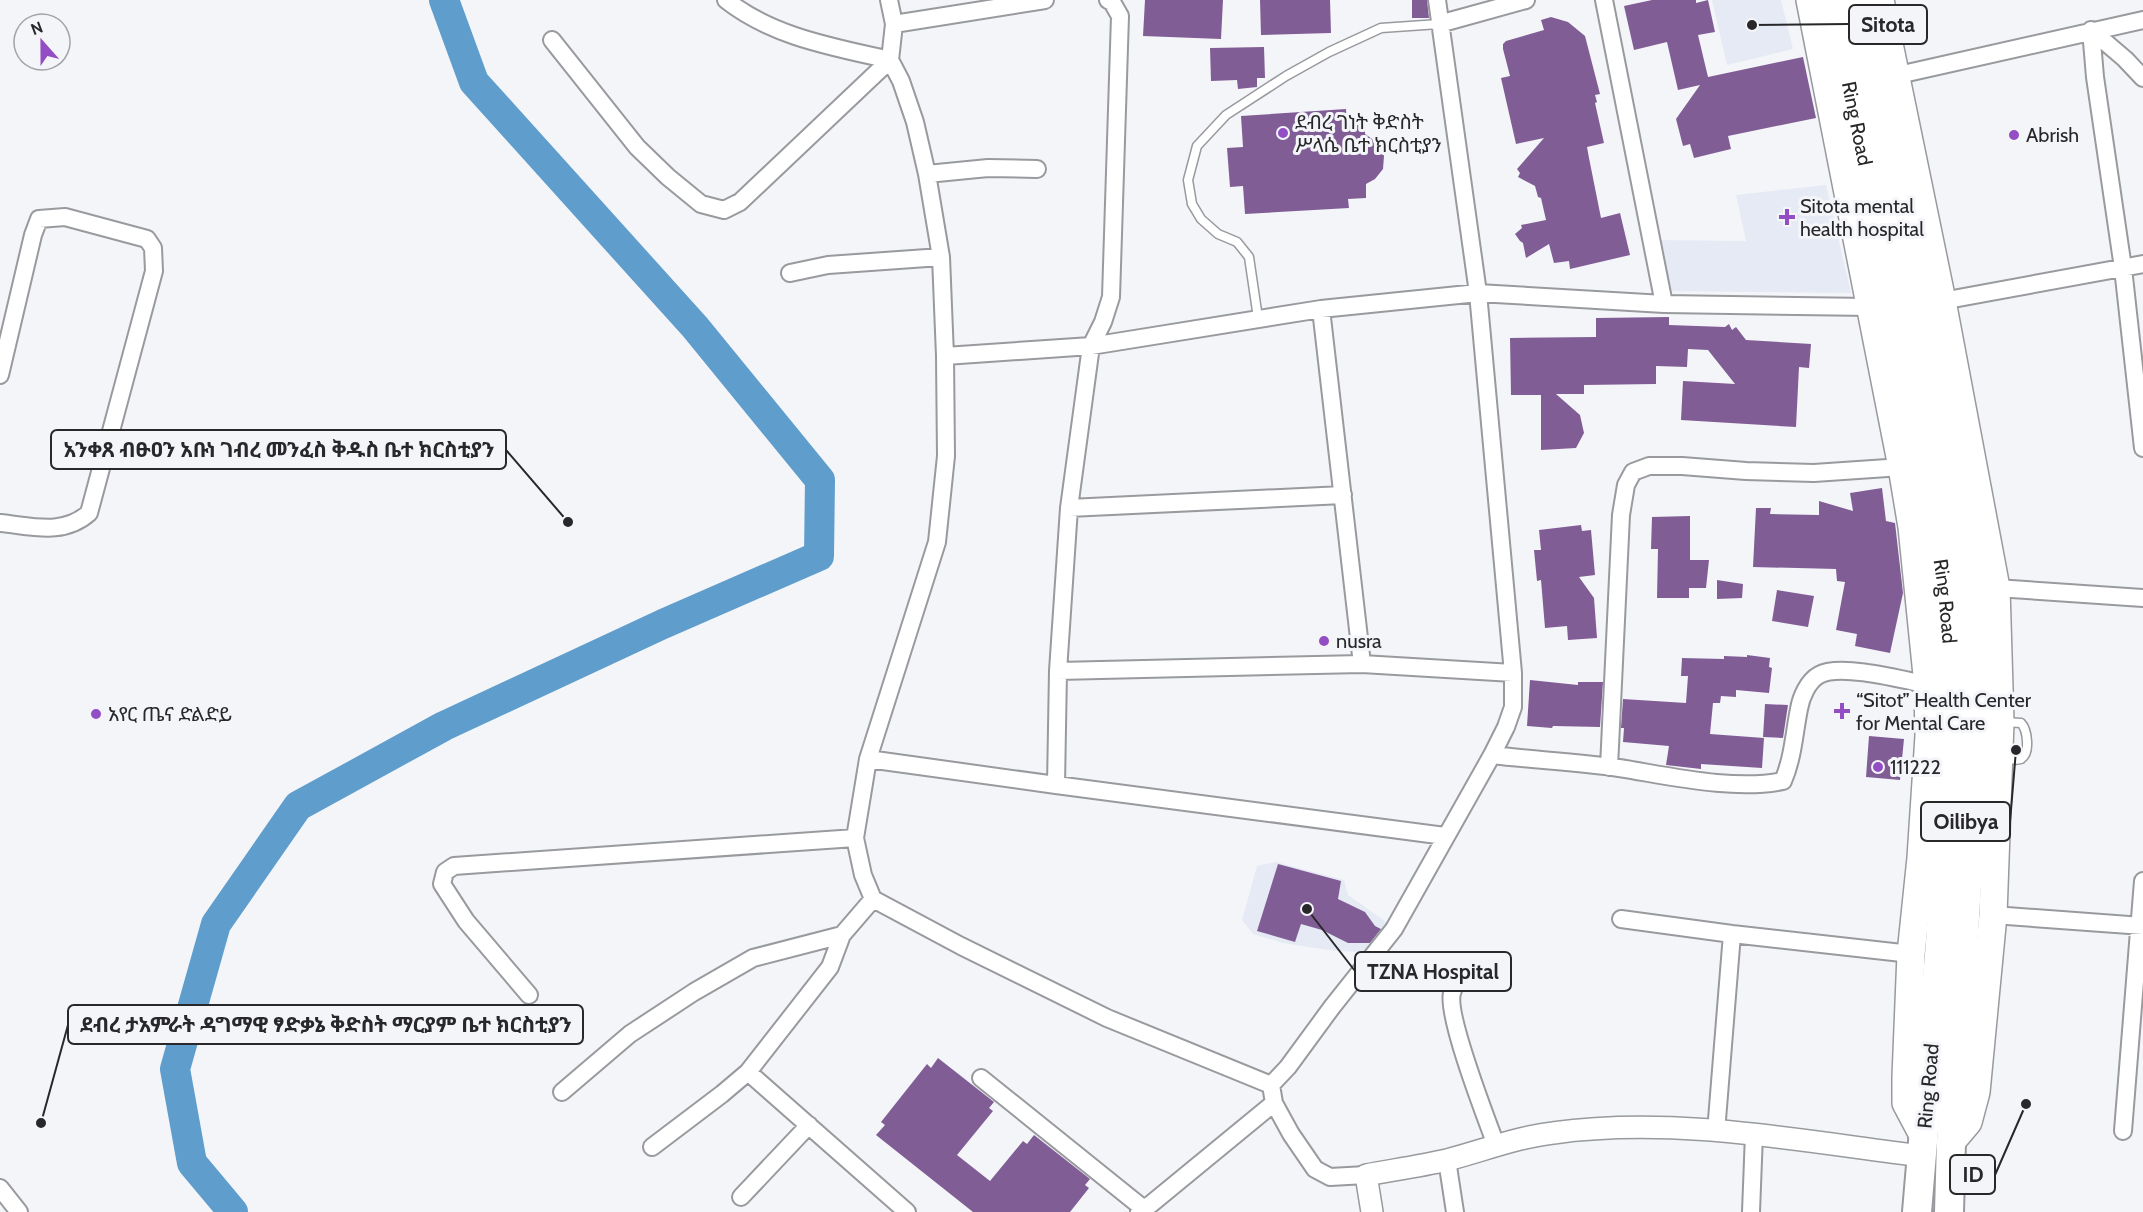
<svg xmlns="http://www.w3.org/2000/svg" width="2143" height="1212" viewBox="0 0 2143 1212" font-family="Cabin,'Noto Sans Ethiopic',sans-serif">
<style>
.built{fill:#e5eaf4}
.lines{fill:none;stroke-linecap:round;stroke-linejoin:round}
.river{stroke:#5f9dcc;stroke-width:30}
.building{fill:#815d96}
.service-casing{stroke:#989a9d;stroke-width:11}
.minor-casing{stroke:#989a9d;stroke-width:20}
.tertiary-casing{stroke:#989a9d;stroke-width:24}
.primary-casing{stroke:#989a9d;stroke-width:30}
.trunk-casing{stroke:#989a9d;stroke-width:32}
.service{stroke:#fff;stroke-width:8}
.minor{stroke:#fff;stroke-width:16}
.tertiary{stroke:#fff;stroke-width:21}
.primary{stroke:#fff;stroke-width:27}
.trunk{stroke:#fff;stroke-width:28}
.poi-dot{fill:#924ec2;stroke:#f4f5f9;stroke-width:2}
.labels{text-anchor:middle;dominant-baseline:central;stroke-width:6;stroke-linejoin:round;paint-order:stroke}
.poi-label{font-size:20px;fill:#28282a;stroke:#f4f5f9;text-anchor:start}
.street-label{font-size:20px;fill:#28282a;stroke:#f4f5f9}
.leader{fill:none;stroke:#28282a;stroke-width:2}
.callout-dot{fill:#28282a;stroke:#f4f5f9;stroke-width:2}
.callout{fill:#f4f5f9;stroke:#28282a;stroke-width:2}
.callout-label{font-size:21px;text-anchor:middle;font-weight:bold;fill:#28282a}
</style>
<rect width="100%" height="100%" fill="#f4f5f9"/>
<path class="built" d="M 1712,0 L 1781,0 L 1793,49 L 1727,65 Z
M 1826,185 L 1851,293 L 1661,291 L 1651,240 L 1746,241 L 1736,195 Z
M 1276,862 L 1344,880 L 1348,895 L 1392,926 L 1371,953 L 1328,950 L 1283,943 L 1253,934 L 1242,920 L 1257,866 Z"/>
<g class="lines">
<path class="river" d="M 233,1212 L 192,1163 L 175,1069 L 216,924 L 298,806 L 444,726 L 663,624 L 819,556 L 820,480 L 695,327 L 474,82 L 444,0"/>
</g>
<path class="building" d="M 1145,0 L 1223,0 L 1221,39 L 1143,36 Z
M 1260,0 L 1330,0 L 1331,33 L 1261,35 Z
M 1412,0 L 1427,0 L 1429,18 L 1412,18 Z
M 1652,0 L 1696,0 L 1696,3 L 1708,0 L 1715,32 L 1698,35 L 1708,77 L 1803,57 L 1816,118 L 1728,136 L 1731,149 L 1694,158 L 1690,144 L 1683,146 L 1676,119 L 1700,85 L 1678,90 L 1667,42 L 1634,50 L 1624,6 Z
M 1551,17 L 1568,22 L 1585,36 L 1600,94 L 1595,95 L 1597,102 L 1595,103 L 1604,143 L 1587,147 L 1589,158 L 1601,218 L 1620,213 L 1630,255 L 1570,269 L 1569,261 L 1554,263 L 1549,244 L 1526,258 L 1523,243 L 1520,241 L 1515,234 L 1522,228 L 1521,225 L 1546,220 L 1541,198 L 1538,197 L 1535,186 L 1518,177 L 1520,173 L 1517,169 L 1544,138 L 1516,144 L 1501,78 L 1510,76 L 1503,49 L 1503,44 L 1506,41 L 1544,30 L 1541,20 Z
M 1264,47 L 1265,78 L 1257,78 L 1257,87 L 1238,89 L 1237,80 L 1211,81 L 1210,48 Z
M 1346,109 L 1347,125 L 1365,124 L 1365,134 L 1375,141 L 1381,149 L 1384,156 L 1383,169 L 1375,179 L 1366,184 L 1366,198 L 1348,199 L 1349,208 L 1245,214 L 1243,186 L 1230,187 L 1227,148 L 1243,147 L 1241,116 Z
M 1669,317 L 1669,325 L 1725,327 L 1729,324 L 1732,330 L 1736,327 L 1746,340 L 1811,344 L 1809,368 L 1799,367 L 1796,427 L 1681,420 L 1683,381 L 1735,384 L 1708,350 L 1688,349 L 1687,367 L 1656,366 L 1656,384 L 1584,385 L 1584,394 L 1556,394 L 1580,415 L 1584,433 L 1576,448 L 1541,450 L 1541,395 L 1511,395 L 1510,338 L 1596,337 L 1596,318 Z
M 1882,488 L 1886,521 L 1895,523 L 1903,593 L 1890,653 L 1855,646 L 1857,634 L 1836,630 L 1845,582 L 1837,581 L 1836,569 L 1753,567 L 1756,508 L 1771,508 L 1770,514 L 1819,515 L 1819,501 L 1853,511 L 1850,493 Z
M 1690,516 L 1690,560 L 1709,560 L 1706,588 L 1689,588 L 1689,598 L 1657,598 L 1658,549 L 1651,549 L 1652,517 Z
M 1581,525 L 1582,531 L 1591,530 L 1595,575 L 1579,577 L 1594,598 L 1597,638 L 1568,640 L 1567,626 L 1545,628 L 1541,580 L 1537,581 L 1534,550 L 1541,550 L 1539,530 Z
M 1717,580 L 1743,584 L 1742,598 L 1717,599 Z
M 1777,590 L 1814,596 L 1808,627 L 1772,621 Z
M 1747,655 L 1770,658 L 1769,667 L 1772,668 L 1769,693 L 1736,690 L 1736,697 L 1721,696 L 1720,703 L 1713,703 L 1710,734 L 1764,738 L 1762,768 L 1701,764 L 1701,769 L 1666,765 L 1669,746 L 1623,742 L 1624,728 L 1621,728 L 1623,699 L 1686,703 L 1688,676 L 1681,676 L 1682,658 L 1724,659 L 1724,656 L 1747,657 Z
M 1530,680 L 1578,685 L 1578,682 L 1603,682 L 1600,727 L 1553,726 L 1552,728 L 1527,726 Z
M 1765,704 L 1788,705 L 1783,738 L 1763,737 Z
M 1869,736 L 1904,739 L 1900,780 L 1866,777 Z
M 1278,864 L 1341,881 L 1338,899 L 1365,912 L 1375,926 L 1381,929 L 1370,943 L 1348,943 L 1322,930 L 1301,924 L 1295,942 L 1257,931 Z
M 938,1058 L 994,1102 L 989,1108 L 993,1111 L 957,1155 L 990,1181 L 1023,1141 L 1027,1144 L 1034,1135 L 1090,1179 L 1085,1185 L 1089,1188 L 1070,1212 L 973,1212 L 876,1135 L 885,1125 L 881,1122 L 927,1064 L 931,1068 Z"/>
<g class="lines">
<defs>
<path id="service" d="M 1258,318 L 1249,257 L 1237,242 L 1218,234 L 1201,219 L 1192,204 L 1188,180 L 1197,146 L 1226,115 L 1286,76 L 1329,52 L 1381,28 L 1439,24
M 2002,758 C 2007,759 2016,761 2021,759 C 2031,753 2027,729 2021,723 L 2004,722"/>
<path id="minor" d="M 726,0 C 773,37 833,47 890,60 L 901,81 L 915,122 L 927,174 L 941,257 L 945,356 L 946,456 L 937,542 L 868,759 L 855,838 L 863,875 L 873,899 L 961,946 L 1107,1018 L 1271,1085 L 1274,1103 L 1291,1134 L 1315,1169 L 1330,1177 L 1366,1175
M 1604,0 L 1664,304
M 894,24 L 1045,0
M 1439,24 L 1526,0
M 2091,30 L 2095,77 L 2123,268 L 2143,448
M 2091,30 L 2125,59 L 2143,78
M 552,40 L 637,147 L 668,177 L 701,204 L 724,210 L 740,202 L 890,60 L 894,24 L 889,0
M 1894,76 L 2143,20
M 927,174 L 988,168 L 1037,169
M 790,273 L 828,265 L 941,257
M 1942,301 L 2143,264
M 1321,309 L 1362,664
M 945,356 L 1091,346 L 1321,309 L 1478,293 L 1664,304 L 1871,307
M 0,375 L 33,235 L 39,219 L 65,217 L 147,239 L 153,248 L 154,271 L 89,513 C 63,536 32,526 0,523
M 1069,508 L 1343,495
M 1996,588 L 2143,598
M 1058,671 L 1362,664 L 1513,673
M 1492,755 C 1534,760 1577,762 1619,768 C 1670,776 1733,791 1783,781 C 1793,758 1794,734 1799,709 C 1801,697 1808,681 1819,675 C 1840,663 1904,680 1928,685
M 868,759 L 1056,785 L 1445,836
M 1609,767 L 1621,515 L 1626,485 L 1633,472 L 1649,466 L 1682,466 L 1746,471 L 1814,473 L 1902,467
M 1056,785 L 1058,671 L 1069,508 L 1091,346 L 1103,322 L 1111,297 L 1120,16 L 1112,2 L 1108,0
M 1993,915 L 2143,926
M 1621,919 L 1732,934 L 1911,954
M 1472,962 C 1463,971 1455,980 1452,993 C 1446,1015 1486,1118 1496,1145
M 529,995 L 466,921 L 442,884 L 445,872 L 454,866 L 855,838
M 748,1072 L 907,1212
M 981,1078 L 1144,1209
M 1271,1085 L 1288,1067 L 1332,1007 L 1394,929 L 1492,755 L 1506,727 L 1513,707 L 1513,673 L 1478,293 L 1437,0
M 562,1092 L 630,1034 L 694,992 L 753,958 L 842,935
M 2123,1131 L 2143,881
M 1716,1132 L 1732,934
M 652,1147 L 722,1094 L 748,1072 L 830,967 L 842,935 L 873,899
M 1447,1160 L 1455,1212
M 0,1188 L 19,1212
M 741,1197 L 809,1125
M 1139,1212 L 1151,1204 L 1274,1103
M 1751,1212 L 1754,1134"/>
<path id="tertiary" d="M 1372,1212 L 1366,1175 C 1393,1170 1421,1166 1447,1160 C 1482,1151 1517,1137 1553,1133 C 1676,1116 1800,1141 1922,1156"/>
<path id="primary" d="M 1810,0 L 1902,467 L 1912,527 L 1928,685 L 1929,736 L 1921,858 L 1911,954 L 1906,1077 L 1906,1103 L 1923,1135
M 1880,0 L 1942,301 L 1996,588 L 2000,722 L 1993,915 L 1976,1092 L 1968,1122 L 1951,1142"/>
<g id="trunk">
<path id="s1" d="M 1832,0 L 1925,459 L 1945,589 L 1953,682 L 1953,739 L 1940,943 L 1917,1212"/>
<path d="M 1856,0 L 1912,289 L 1931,372 L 1959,527 L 1975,629 L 1978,709 L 1951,1142 L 1949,1212"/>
</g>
</defs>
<use href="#service" class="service-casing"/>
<use href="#minor" class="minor-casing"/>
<use href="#tertiary" class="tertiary-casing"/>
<use href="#primary" class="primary-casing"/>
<use href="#trunk" class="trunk-casing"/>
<use href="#service" class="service"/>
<use href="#minor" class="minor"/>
<use href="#tertiary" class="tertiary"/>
<use href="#primary" class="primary"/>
<use href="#trunk" class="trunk"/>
</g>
<g class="poi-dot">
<circle cx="1283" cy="133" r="6"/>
<circle cx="2014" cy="135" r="6"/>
<path d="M1784 208h6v6h6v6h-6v6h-6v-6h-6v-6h6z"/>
<circle cx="1324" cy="641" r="6"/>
<path d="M1839 702h6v6h6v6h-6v6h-6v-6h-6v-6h6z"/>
<circle cx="96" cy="714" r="6"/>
<circle cx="1878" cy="767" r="6"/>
</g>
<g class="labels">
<g class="poi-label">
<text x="1295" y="122">ደብረ ገነት ቅድስት<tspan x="1295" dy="23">ሥላሴ ቤተ ክርስቲያን</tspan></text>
<text x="2026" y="135">Abrish</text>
<text x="1800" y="206">Sitota mental<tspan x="1800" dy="23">health hospital</tspan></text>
<text x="1336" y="641">nusra</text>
<text x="1856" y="700">“Sitot” Health Center<tspan x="1856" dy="23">for Mental Care</tspan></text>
<text x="108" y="714">አየር ጤና ድልድይ</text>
<text x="1890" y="767">111222</text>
</g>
<g class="street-label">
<text stroke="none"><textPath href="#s1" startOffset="126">Ring Road</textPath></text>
<text stroke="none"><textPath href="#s1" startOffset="612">Ring Road</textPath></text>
<text transform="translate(1928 1086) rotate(-85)">Ring Road</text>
</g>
</g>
<path class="leader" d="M1752 25L1849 24M568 522L506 450M2016 750L2010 822M1307 909L1355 971M41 1123L68 1025M2026 1104L1995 1175"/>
<g class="callout-dot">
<circle cx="1752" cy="25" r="6"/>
<circle cx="568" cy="522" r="6"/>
<circle cx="2016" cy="750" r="6"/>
<circle cx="1307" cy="909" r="6"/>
<circle cx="41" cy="1123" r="6"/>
<circle cx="2026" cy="1104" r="6"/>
</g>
<g class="callout">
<rect x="1849" y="5" width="78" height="39" rx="6"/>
<rect x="51" y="430" width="455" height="39" rx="6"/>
<rect x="1921" y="802" width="89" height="39" rx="6"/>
<rect x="1355" y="952" width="156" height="39" rx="6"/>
<rect x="68" y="1005" width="515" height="39" rx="6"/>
<rect x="1950" y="1155" width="45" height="39" rx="6"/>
</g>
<g class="callout-label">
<text x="1888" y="32">Sitota</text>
<text x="279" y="457">አንቀጸ ብፁዐን አቡነ ገብረ መንፈስ ቅዱስ ቤተ ክርስቲያን</text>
<text x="1966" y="829">Oilibya</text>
<text x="1433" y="979">TZNA Hospital</text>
<text x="326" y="1032">ደብረ ታአምራት ዳግማዊ ፃድቃኔ ቅድስት ማርያም ቤተ ክርስቲያን</text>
<text x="1973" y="1182">ID</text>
</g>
<g transform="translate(42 42) rotate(339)"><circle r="28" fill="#f4f5f9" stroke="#a2a3a6" stroke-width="1.5"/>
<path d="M0-4.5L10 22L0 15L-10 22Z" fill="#924ec2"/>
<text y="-9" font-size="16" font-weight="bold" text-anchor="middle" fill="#28282a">N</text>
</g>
</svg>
